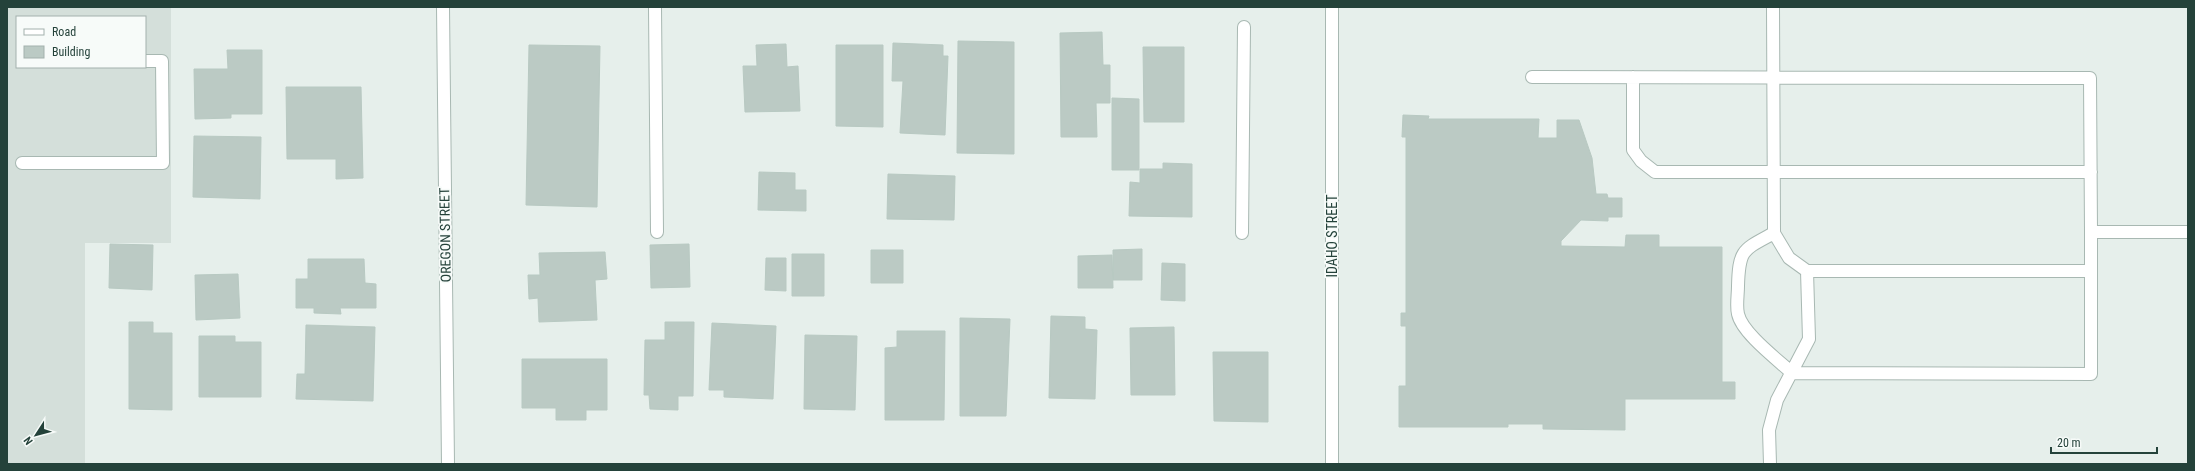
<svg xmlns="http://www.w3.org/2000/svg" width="2195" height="471" viewBox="0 0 2195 471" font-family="'Roboto Condensed',sans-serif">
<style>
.built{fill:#d4dfda;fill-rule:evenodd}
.building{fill:#bbcac4;stroke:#b8c9c2}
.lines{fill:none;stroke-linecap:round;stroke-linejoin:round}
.lane-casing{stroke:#a8b8b2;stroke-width:14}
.street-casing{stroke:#a8b8b2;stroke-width:14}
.lane{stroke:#fff;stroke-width:12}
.street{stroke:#fff;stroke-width:12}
.labels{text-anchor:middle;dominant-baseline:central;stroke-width:3.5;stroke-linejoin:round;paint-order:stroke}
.street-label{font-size:14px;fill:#24423a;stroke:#f7fbf9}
</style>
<rect width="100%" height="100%" fill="#e6efeb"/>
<path class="built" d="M 7,7 L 171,7 L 171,243 L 85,243 L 85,464 L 7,464 ZM 17,17 L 145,17 L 145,67 L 17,67 Z"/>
<path class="building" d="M 1102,32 L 1103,65 L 1110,65 L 1110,103 L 1096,103 L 1097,137 L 1061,137 L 1060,33 Z
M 958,41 L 1014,42 L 1014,154 L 957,153 Z
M 893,43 L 943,45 L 943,56 L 948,56 L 945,135 L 900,133 L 903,81 L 892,81 Z
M 786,44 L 787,67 L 798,66 L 800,111 L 745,112 L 743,66 L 757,66 L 756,45 Z
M 529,45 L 600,46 L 597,207 L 526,205 Z
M 836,45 L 883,45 L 883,127 L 836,126 Z
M 1143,47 L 1184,47 L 1184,122 L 1144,122 Z
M 227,50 L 262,50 L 262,114 L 231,114 L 231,118 L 195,119 L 194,69 L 228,69 Z
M 286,87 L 361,87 L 363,178 L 336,179 L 336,159 L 287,159 Z
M 1112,98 L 1139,99 L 1139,170 L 1112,170 Z
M 1403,115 L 1429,116 L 1428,119 L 1539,119 L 1538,138 L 1557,138 L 1557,120 L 1579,120 L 1592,158 L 1596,194 L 1607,194 L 1608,198 L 1622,198 L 1622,217 L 1608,217 L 1608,221 L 1581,220 L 1561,241 L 1561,246 L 1625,247 L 1626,235 L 1659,235 L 1659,247 L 1722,247 L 1722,382 L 1735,382 L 1735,399 L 1625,399 L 1625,430 L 1543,429 L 1543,424 L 1508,424 L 1508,427 L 1399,427 L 1399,386 L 1406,386 L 1406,326 L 1401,326 L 1401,313 L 1406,313 L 1406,137 L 1402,137 Z
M 194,136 L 261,137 L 260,199 L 193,197 Z
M 1163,163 L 1192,164 L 1192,217 L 1129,216 L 1130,182 L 1140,183 L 1140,169 L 1163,169 Z
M 759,172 L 795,173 L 795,190 L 806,190 L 806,211 L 758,210 Z
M 888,174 L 955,176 L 954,220 L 887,219 Z
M 110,244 L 153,245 L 152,290 L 109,288 Z
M 689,244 L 690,287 L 651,288 L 650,245 Z
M 1142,249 L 1142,280 L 1113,280 L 1113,250 Z
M 871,250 L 903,250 L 903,283 L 871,283 Z
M 605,252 L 607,279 L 595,280 L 597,320 L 539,322 L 538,298 L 529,299 L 528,275 L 540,275 L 539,253 Z
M 792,254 L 824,254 L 824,296 L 792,296 Z
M 1112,255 L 1113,288 L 1078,288 L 1078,256 Z
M 766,258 L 786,258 L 786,291 L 765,290 Z
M 308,259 L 364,259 L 365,283 L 376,284 L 376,308 L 340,308 L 341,314 L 314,313 L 314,308 L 296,308 L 296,279 L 308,279 Z
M 1162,263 L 1185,264 L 1185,301 L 1161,300 Z
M 238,274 L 240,318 L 196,320 L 195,275 Z
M 1051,316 L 1085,317 L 1085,329 L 1097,330 L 1095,399 L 1049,398 Z
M 960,318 L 1010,319 L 1006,416 L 960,416 Z
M 129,322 L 153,322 L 153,333 L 172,333 L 172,410 L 129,409 Z
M 665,322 L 694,322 L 693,396 L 678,396 L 678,410 L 650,409 L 649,395 L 644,395 L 645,340 L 665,340 Z
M 712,323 L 776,326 L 773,399 L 724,397 L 724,390 L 709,390 Z
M 306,325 L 375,327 L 373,401 L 296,399 L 297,374 L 305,374 Z
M 1174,327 L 1175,395 L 1131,395 L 1130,328 Z
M 897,331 L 945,331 L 944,420 L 885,420 L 885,348 L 897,347 Z
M 805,335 L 857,336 L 855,410 L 804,409 Z
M 199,336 L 235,336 L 235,342 L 261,342 L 261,397 L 199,397 Z
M 1213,352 L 1268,352 L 1268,422 L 1214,421 Z
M 522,359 L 607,359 L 607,410 L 586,410 L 586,420 L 556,420 L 556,408 L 522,408 Z"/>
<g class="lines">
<defs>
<path id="lane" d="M 655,7 L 657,232
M 1532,77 L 2090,78 L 2091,232 L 2188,232
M 1633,77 L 1633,150 L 1641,161 L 1655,172 L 2091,172
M 22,163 L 163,163 L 162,61 L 145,61
M 1242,233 L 1244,27
M 1774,233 C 1743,250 1739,249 1738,286 C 1738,295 1736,306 1738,314 C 1742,333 1778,360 1792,373 L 2091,374 L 2091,232
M 1807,271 L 2091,271
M 1770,464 L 1769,430 L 1777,400 L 1809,339 L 1807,271 L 1789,258 L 1774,233 L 1773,7"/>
<path id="street" d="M 443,7 L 448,464
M 1332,7 L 1332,464"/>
</defs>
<use href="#lane" class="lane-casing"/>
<use href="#street" class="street-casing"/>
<use href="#lane" class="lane"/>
<use href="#street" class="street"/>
</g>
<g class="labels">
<g class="street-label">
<text transform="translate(445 235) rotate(-91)">OREGON STREET</text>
<text transform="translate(1332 236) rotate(-90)">IDAHO STREET</text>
</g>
</g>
<rect width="2195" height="471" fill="none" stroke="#24423a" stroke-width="16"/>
<rect x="16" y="16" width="130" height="52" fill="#f7fbf9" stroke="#a3b1ad"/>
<rect x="24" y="29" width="20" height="6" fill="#ffffff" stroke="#a3b1ad"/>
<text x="52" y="36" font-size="12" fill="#24423a">Road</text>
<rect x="24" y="46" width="20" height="12" fill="#bbcac4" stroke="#a3b1ad"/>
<text x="52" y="56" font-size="12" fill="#24423a">Building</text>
<g transform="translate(36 435) rotate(234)" stroke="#f7fbf9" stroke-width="3" paint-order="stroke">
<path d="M0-3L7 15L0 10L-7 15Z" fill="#24423a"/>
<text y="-6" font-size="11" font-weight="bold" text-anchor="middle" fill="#24423a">N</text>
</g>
<path d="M2051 447v6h106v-6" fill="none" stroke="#24423a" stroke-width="2"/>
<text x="2057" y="447" font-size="12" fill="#24423a" stroke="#f7fbf9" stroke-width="3" paint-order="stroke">20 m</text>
</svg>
